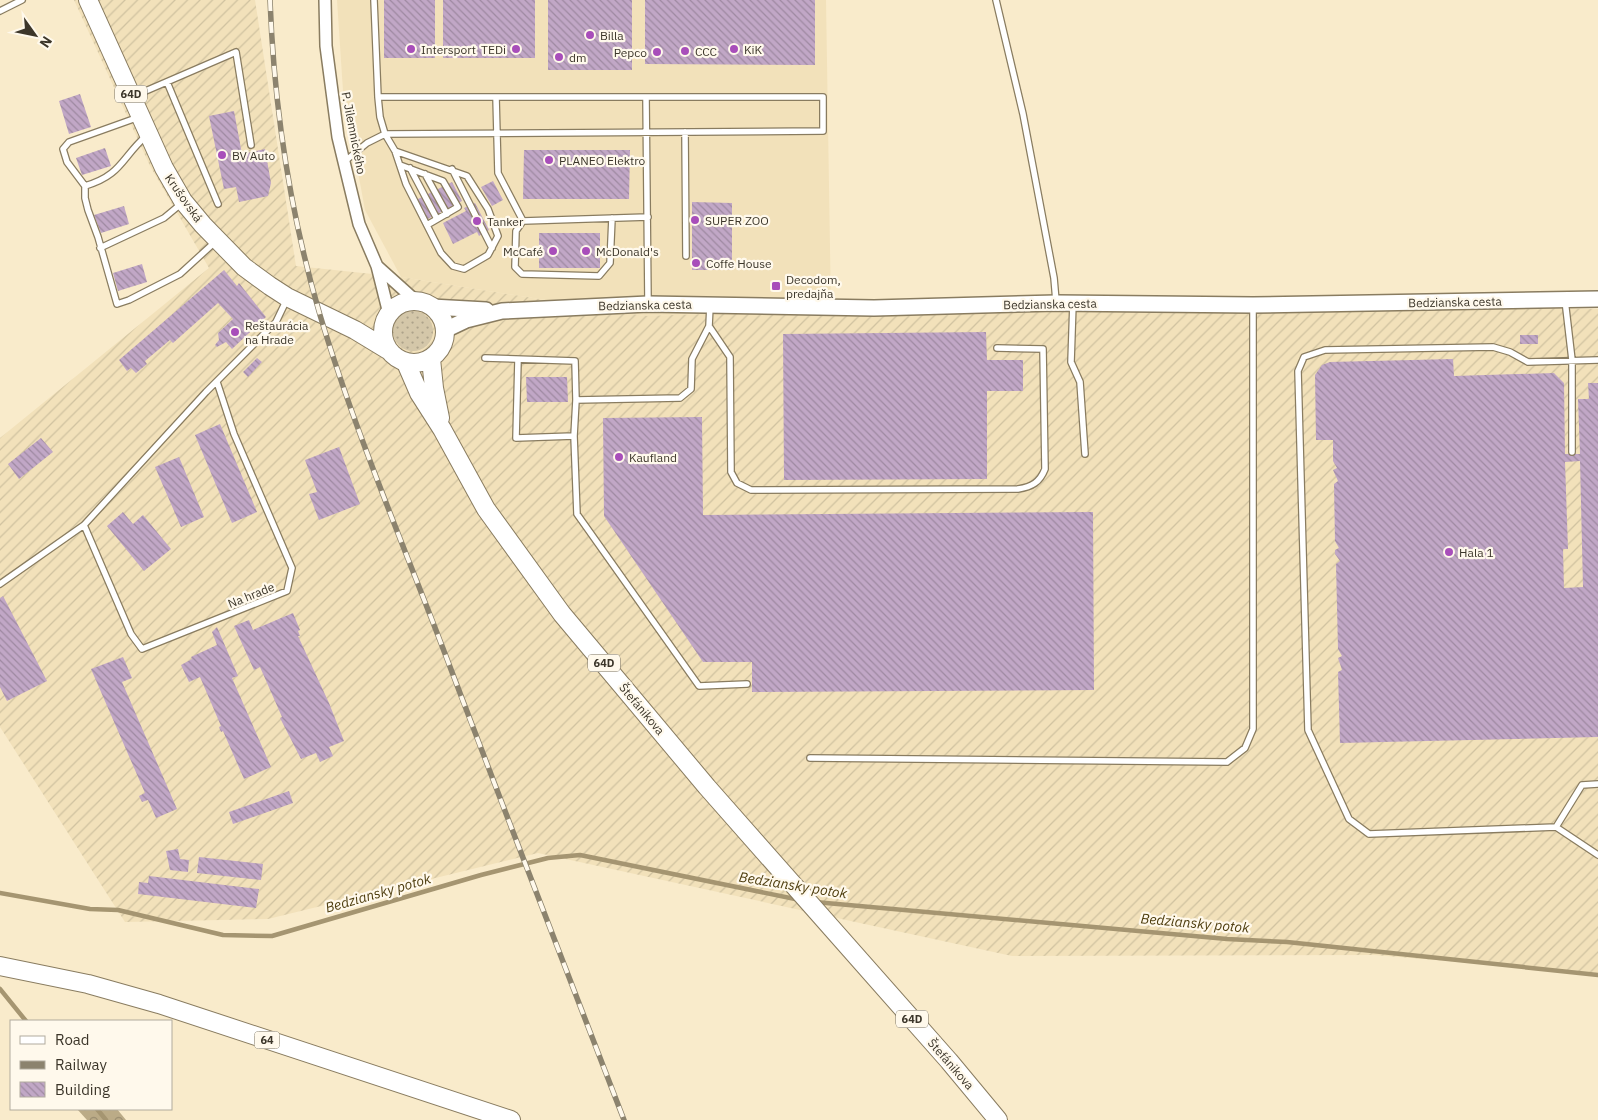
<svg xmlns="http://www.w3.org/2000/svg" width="1598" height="1120" viewBox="0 0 1598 1120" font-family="'IBM Plex Sans',sans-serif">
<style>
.built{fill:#f2e1ba}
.industrial{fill:url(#industrial-furrows)}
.grass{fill:url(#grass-dots)}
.forest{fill:url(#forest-crowns)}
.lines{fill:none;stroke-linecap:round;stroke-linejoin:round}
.stream{stroke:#a59571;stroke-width:4.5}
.building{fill:url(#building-back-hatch);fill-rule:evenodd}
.lane-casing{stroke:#897c60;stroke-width:8}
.street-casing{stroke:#897c60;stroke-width:14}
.secondary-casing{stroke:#897c60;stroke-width:18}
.primary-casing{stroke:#897c60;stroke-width:20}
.lane{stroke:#fff;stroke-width:5.5}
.street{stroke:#fff;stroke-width:11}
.secondary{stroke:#fff;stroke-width:15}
.primary{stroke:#fff;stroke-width:18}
.rail-casing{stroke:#8c836e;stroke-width:5.5}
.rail{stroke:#fff9ec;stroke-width:4;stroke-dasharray:11;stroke-linecap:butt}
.poi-dot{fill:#a84eba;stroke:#fff9ec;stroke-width:2}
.labels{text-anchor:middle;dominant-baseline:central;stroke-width:4.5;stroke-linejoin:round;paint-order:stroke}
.shield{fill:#fff9ec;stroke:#767064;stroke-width:1}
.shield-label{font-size:11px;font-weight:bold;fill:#3c362a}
.poi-label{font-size:12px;fill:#3c362a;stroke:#fff9ec;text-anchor:start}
.street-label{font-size:12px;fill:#3c362a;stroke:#fff9ec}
.water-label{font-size:14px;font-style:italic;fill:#4e3d0e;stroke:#fff9ec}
</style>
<defs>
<pattern id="industrial-furrows" width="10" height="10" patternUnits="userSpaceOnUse" patternTransform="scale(1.25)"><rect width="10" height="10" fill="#f2e1ba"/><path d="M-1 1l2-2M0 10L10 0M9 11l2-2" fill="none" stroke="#d0c2a0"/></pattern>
<pattern id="grass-dots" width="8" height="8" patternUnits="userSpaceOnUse" patternTransform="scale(1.25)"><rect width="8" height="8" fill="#d4c7a9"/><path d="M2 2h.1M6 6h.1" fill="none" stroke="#ada28a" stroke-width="1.8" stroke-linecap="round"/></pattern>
<pattern id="forest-crowns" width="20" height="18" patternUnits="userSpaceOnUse" patternTransform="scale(1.25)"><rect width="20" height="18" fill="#bbab87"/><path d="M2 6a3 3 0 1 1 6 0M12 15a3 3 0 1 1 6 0" fill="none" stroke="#998c6f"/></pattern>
<pattern id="building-back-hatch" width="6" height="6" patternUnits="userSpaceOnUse" patternTransform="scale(1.25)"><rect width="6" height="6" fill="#c1a7c6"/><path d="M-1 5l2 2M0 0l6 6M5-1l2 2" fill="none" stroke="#9e89a1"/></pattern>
</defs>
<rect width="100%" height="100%" fill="#f9ebcb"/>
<path class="built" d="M 337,0 L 826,0 L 831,310 L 645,316 L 401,277 L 365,210 L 343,91 Z"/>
<path class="industrial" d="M 74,0 L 255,0 L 296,266 L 401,277 L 645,316 L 1071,302 L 1598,309 L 1598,973 L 1374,955 L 1012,956 L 538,853 L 268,919 L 125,922 L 0,727 L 0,438 L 209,268 L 150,166 Z"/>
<path class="grass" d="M393 331a20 20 0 1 1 40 0a20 20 0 1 1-40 0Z"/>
<path class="forest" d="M 77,1109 L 117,1109 L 126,1120 L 87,1120 Z"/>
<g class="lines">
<path class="stream" d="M 0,893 L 90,909 L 118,910 L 223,935 L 272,936 L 481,875 L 548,858 L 580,855 L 800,900
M 815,902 L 1227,939 L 1287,942 L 1598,975
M 0,989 L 26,1021
M 97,1109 L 106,1120"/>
</g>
<path class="building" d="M 384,0 L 435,0 L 435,58 L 384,58 Z
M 443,0 L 535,0 L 535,58 L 443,58 Z
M 548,0 L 632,0 L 632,70 L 548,70 Z
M 645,0 L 815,0 L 815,65 L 645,64 Z
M 80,94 L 91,127 L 69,134 L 59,101 Z
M 234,111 L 242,154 L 265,149 L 271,183 L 268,196 L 239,202 L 236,187 L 224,189 L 209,116 Z
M 105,148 L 111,166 L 82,175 L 76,158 Z
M 524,150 L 630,150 L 629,199 L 523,199 Z
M 493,181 L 503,200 L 492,206 L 481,187 Z
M 452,182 L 462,201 L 424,221 L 414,201 Z
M 692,202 L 732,203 L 732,270 L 692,270 Z
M 475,203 L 489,230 L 479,236 L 477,232 L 453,244 L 443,223 L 466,211 L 464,208 Z
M 124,206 L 129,224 L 101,233 L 94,215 Z
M 539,233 L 600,233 L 600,268 L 539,268 Z
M 142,264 L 147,282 L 118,291 L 113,273 Z
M 224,270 L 237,286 L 239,283 L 266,317 L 232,349 L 226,342 L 217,347 L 215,345 L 219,340 L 218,333 L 233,319 L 218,303 L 173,343 L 170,340 L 145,361 L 147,364 L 136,373 L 131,368 L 127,371 L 119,360 Z
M 986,332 L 987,360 L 1023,360 L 1023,391 L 987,391 L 987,479 L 784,480 L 783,334 Z
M 1520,335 L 1538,335 L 1538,344 L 1520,344 Z
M 257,358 L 262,362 L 248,377 L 243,372 Z
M 1453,359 L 1454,376 L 1554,373 L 1564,383 L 1565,454 L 1580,454 L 1578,399 L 1589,399 L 1588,383 L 1598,383 L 1598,737 L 1340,743 L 1338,672 L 1342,670 L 1338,658 L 1342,656 L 1338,649 L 1336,564 L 1340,561 L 1335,554 L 1335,550 L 1339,548 L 1335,541 L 1334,484 L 1338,481 L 1333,470 L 1337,468 L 1333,461 L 1333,440 L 1316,440 L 1315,375 L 1322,365 L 1330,362 ZM 1580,461 L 1583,587 L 1564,588 L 1563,549 L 1568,549 L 1565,462 Z
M 526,377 L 567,377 L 568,402 L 527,402 Z
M 702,417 L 703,515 L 1093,512 L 1094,690 L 752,692 L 752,662 L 703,662 L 604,516 L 603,418 Z
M 220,424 L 257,512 L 232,523 L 195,435 Z
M 41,438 L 53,452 L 19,479 L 8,464 Z
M 339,447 L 360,504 L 319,520 L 309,494 L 317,492 L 305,460 Z
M 179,457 L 204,517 L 181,527 L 155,467 Z
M 123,512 L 133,524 L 143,515 L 171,549 L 144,571 L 107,526 Z
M 3,596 L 47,681 L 7,701 L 0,687 L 0,598 Z
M 293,613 L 300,630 L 298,631 L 300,636 L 298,636 L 329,703 L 344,741 L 329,747 L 333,756 L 320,762 L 316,753 L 301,759 L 280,718 L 282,717 L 260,667 L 254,670 L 234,626 L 249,620 L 253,630 Z
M 217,627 L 238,676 L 232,678 L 271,767 L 244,779 L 223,731 L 221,732 L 219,727 L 221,726 L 200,677 L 189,682 L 181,665 L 192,659 L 191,657 L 217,645 L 212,632 Z
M 123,657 L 132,678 L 122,682 L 177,809 L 156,818 L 148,800 L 142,802 L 139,796 L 145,793 L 91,669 Z
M 289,791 L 293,803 L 233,824 L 229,812 Z
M 178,849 L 180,859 L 189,860 L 188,872 L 170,870 L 166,851 Z
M 199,857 L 263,864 L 261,880 L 197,873 Z
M 149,876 L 259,889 L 256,908 L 138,894 L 139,882 L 148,883 Z"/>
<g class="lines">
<defs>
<path id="lane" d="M 374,0 L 378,97 L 380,117 L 385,134 L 395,151 L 406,184 L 441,253 L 453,266 L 464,269 L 488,255 L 498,236 L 488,209 L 467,176 L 395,151
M 996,0 L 1023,114 L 1054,278 L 1056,301
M 0,11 L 22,0
M 167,82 L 218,204
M 134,96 L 236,52 L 251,145
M 496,97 L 498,173 L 523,221
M 646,97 L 648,302
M 139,117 L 69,142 L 63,149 L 67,162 L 85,186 L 85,198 L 88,210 L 98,237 L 117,304 L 129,300 L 180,274 L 215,242
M 685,132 L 686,256
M 344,162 L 367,143 L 385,134 L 823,131 L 823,97 L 378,97
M 400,165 L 443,181 L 458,207 L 427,225
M 410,168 L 437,219
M 452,169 L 492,248
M 425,174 L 447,214
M 85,186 C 122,175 121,158 147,135
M 523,221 L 516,231 L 515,267 L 522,274 L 599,276 L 610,263 L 612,218
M 523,221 L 648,217
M 100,248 L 164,218 L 182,203
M 1565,300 L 1572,360 L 1572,452
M 1073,303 L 1071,362 L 1080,382 L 1085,454
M 709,326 L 730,357 L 731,472 L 737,483 L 751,490 L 1018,489 C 1032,487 1040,482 1045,469 L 1043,349 L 997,348
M 485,358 L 575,361 L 576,400 L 574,436 L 577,514 L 699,686 L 747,684
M 518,360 L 516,438 L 574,436
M 1598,360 L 1528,362 L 1510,352 L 1493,347 L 1325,350 L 1304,357 L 1298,371 L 1308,730 L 1349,819 L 1369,834 L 1556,827 L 1582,785 L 1598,784
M 576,400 L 680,398 L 691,389 L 692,359 L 709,326 L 710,306
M 84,525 L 131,634 L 142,649 L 287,591 L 292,568 L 234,434 L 217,382
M 0,584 L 84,525 L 206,392 L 276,322 L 287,299
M 810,758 L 1227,762 L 1245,748 L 1253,729 L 1253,306
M 1556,827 L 1598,855"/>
<path id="street" d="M 325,0 L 326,46 L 338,137 L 359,224 L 377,266 L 389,314
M 377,266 L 416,301"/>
<path id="secondary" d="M 432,307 L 486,310
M 445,330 L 466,320 L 502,311 L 648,304 L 874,308 L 1056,303 L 1253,305 L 1598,299"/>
<path id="primary" d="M 88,0 L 164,168 L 183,201 L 203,225 L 244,267 L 270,286 L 287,297 L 355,330 L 388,350
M383 332a31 31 0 1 1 62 0a31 31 0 1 1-62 0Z
M 431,359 L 434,388 L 440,418
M 406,363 L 419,393 L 442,429 L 486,509 L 562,614 L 707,787 L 949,1061 L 998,1120
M 0,966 L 88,984 L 159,1004 L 511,1120"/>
</defs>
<use href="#lane" class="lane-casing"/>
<use href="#street" class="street-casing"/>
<use href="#secondary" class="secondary-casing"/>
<use href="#primary" class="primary-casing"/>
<use href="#lane" class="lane"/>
<use href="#street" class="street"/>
<use href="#secondary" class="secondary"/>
<use href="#primary" class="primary"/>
<defs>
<path id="rail" d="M 270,0 C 274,107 290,213 320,315 C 353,425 398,532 439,638 C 500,799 562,959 624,1120"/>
</defs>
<use href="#rail" class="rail-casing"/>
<use href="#rail" class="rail"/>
</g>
<g class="poi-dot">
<circle cx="590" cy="35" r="5"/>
<circle cx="411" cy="49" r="5"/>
<circle cx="516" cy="49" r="5"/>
<circle cx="734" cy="49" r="5"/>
<circle cx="685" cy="51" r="5"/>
<circle cx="657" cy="52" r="5"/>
<circle cx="559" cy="57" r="5"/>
<circle cx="222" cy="155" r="5"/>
<circle cx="549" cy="160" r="5"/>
<circle cx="695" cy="220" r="5"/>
<circle cx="477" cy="221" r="5"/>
<circle cx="553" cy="251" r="5"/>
<circle cx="586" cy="251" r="5"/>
<circle cx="696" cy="263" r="5"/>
<rect x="771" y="281" width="10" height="10" rx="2.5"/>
<circle cx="235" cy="332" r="5"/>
<circle cx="619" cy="457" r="5"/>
<circle cx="1449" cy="552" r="5"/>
</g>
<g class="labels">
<g class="shield">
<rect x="115" y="85.5" width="32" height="17" rx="4"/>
<rect x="588" y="654.5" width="32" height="17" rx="4"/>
<rect x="896" y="1010.5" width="32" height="17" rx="4"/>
<rect x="254.5" y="1031.5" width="25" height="17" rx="4"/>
</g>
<g class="shield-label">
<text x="131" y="94">64D</text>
<text x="604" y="663">64D</text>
<text x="912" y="1019">64D</text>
<text x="267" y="1040">64</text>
</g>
<g class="poi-label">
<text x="600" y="35">Billa</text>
<text x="421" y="49">Intersport</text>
<text x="506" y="49" text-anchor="end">TEDi</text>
<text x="744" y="49">KiK</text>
<text x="695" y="51">CCC</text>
<text x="647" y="52" text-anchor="end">Pepco</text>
<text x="569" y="57">dm</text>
<text x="232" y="155">BV Auto</text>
<text x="559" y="160">PLANEO Elektro</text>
<text x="705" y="220">SUPER ZOO</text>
<text x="487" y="221">Tanker</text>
<text x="543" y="251" text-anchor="end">McCafé</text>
<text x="596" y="251">McDonald's</text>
<text x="706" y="263">Coffe House</text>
<text x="786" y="279">Decodom,<tspan x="786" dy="14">predajňa</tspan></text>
<text x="245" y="325">Reštaurácia<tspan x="245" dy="14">na Hrade</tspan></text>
<text x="629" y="457">Kaufland</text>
<text x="1459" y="552">Hala 1</text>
</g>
<g class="street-label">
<text transform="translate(354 133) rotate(79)">P. Jilemnického</text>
<text transform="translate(184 198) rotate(55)">Krušovská</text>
<text transform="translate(1455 302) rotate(-1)">Bedzianska cesta</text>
<text transform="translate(1050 304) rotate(-1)">Bedzianska cesta</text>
<text transform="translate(645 305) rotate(-1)">Bedzianska cesta</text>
<text transform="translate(251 595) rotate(-22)">Na hrade</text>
<text transform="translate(642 709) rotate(50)">Štefánikova</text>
<text transform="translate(951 1064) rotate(49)">Štefánikova</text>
</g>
<g class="water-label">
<text transform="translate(793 885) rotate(9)">Bedziansky potok</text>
<text transform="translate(378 893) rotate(-16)">Bedziansky potok</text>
<text transform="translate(1195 923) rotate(5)">Bedziansky potok</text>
</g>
</g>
<rect x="10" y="1020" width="162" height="90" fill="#fff9ec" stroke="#b1ab9e"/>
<rect x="20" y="1036" width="25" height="8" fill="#ffffff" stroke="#b1ab9e"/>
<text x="55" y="1045" font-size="15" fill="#3c362a">Road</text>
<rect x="20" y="1061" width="25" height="8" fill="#8c836e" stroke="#b1ab9e"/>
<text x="55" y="1070" font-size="15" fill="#3c362a">Railway</text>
<rect x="20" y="1082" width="25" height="15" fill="url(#building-back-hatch)" stroke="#b1ab9e"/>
<text x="55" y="1095" font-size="15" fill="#3c362a">Building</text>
<g transform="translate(35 35) rotate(123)" stroke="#fff9ec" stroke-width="4" paint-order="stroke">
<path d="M0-4L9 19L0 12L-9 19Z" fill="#3c362a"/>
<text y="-8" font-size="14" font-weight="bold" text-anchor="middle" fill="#3c362a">N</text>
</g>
</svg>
